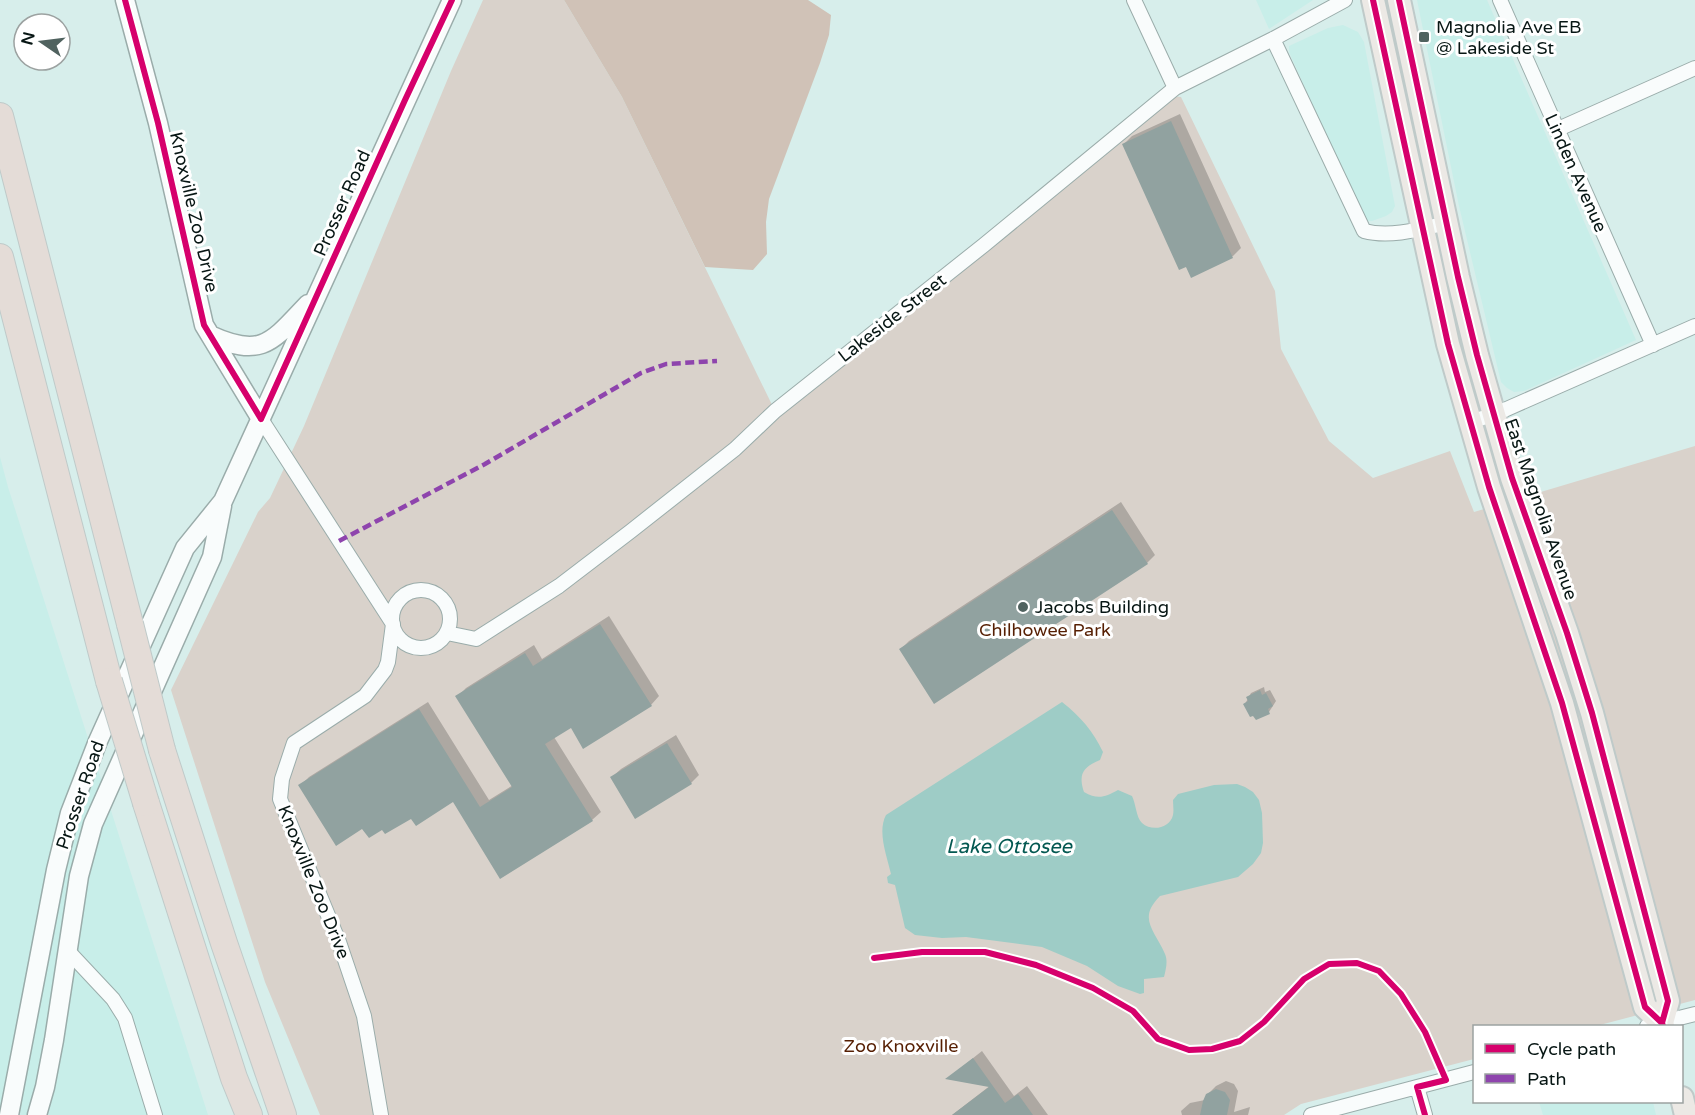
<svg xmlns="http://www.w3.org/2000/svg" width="1695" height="1115" viewBox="0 0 1695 1115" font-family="'Varela Round',sans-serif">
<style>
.built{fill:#c8eee9}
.green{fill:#d9d2cb}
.forest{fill:#d0c2b7}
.water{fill:#9eccc6}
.shadow{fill:#0003}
.building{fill:#91a2a0}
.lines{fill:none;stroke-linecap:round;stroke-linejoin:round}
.minor-casing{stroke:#9aacaa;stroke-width:16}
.tertiary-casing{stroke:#9aacaa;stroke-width:21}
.primary-casing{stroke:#bfcac9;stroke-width:26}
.motorway-casing{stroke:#bfcac9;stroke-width:28}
.minor{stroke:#f9fcfc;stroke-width:14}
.tertiary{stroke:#f9fcfc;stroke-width:18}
.primary{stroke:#ece9e5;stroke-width:22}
.motorway{stroke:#e4dcd7;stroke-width:26}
.motorway-bridge-casing{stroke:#bfcac9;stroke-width:28;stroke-linecap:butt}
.motorway-bridge{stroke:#e4dcd7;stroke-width:26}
.quiet{stroke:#8e44ad;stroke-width:4.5;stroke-dasharray:9 4.5;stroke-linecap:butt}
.cycleway-casing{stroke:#fff;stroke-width:10}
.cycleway{stroke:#d6006c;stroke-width:6}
.poi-dot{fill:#50625f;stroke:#fff;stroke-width:2}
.labels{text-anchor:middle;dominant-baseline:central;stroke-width:6;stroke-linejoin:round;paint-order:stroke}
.poi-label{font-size:18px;fill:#071614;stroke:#fff;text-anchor:start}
.street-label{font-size:18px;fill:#071614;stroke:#fff}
.park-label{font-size:18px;fill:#561f03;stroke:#fff}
.water-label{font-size:20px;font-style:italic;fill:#035851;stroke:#fff}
</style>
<rect width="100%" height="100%" fill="#d7eeeb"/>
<path class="built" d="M 1256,0 L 1313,0 L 1269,29 Z
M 1417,0 L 1487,0 L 1636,340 L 1524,391 L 1514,392 L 1507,388 L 1501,382 L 1459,206 Z
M 1343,25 L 1358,32 L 1364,42 L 1395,206 L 1392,212 L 1386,216 L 1372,221 L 1365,221 L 1289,52 L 1289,46 L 1328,28 Z
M 0,457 L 8,487 L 208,1115 L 0,1115 Z
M 1539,1102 L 1653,1102 L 1656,1115 L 1543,1115 Z"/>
<path class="green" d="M 483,0 L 564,0 L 622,97 L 775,411 L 1165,95 L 1181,97 L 1275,291 L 1281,349 L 1329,441 L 1373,478 L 1450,451 L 1474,512 L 1695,446 L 1695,1000 L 1596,1026 L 1474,1026 L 1474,1059 L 1301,1104 L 1284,1115 L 320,1115 L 265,982 L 171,690 L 258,512 L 270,498 L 304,426 L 451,71 Z"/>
<path class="forest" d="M 564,0 L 808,0 L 831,15 L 829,35 L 820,63 L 769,199 L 766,222 L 767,254 L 753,270 L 705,267 L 622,97 Z"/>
<path class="water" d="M 1062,702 C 1081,717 1093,731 1103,752 L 1100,760 C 1083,767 1078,774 1084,792 C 1098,800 1105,797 1118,790 L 1132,796 C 1136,804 1136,817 1142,823 C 1152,832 1170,828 1173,815 C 1174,810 1173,805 1173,800 L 1178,794 L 1214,785 L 1237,784 L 1245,787 L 1253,792 L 1259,800 L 1262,813 L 1263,843 L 1261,853 L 1253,864 L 1238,877 L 1160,896 C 1137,919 1155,930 1165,954 C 1168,961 1166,969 1164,977 L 1144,979 L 1144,993 L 1140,994 L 1118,986 L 1087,966 L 1042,947 L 966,937 L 942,938 L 915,935 L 905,928 L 895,885 L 888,883 L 887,877 L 891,874 C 887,856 877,832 886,815 Z"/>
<path class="shadow" d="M 1180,114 L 1241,248 L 1233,256 L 1191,276 L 1124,144 L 1132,136 Z
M 1121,502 L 1155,555 L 1147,563 L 901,649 L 909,641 Z
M 609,616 L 659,696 L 651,705 L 571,726 L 554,737 L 601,812 L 592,820 L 501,877 L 453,800 L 382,828 L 362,827 L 300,786 L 309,777 L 428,702 L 489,800 L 513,785 L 457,697 L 466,688 L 534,645 L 542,659 Z
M 1264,687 L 1265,692 L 1270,690 L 1276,701 L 1269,712 L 1245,704 L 1251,693 Z
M 676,735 L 699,775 L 691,783 L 612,777 L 621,769 Z
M 982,1051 L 1014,1096 L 1027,1086 L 1048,1115 L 952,1115 L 991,1085 L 948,1078 Z
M 1226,1081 L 1234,1084 L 1238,1091 L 1234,1112 L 1250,1107 L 1248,1115 L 1182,1115 L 1181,1111 L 1190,1103 L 1205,1100 L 1207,1095 L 1216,1086 Z"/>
<path class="building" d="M 1171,121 L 1233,258 L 1191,278 L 1186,267 L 1179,270 L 1122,144 Z
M 1112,510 L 1148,564 L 934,704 L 899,649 Z
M 600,624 L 652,706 L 583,749 L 571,728 L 545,744 L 593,821 L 500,879 L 453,802 L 416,826 L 411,819 L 385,834 L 382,830 L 369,838 L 362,829 L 336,846 L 298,785 L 419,709 L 480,807 L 512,787 L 455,696 L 525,653 L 533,666 Z
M 1260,690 L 1262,695 L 1266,693 L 1273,706 L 1268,709 L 1270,714 L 1256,720 L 1253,716 L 1250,717 L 1243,704 L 1248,701 L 1246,697 Z
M 667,743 L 692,784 L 635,819 L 610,777 Z
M 973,1058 L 1005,1103 L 1018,1094 L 1033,1115 L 952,1115 L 989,1087 L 945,1079 Z
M 1216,1089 L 1225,1092 L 1230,1100 L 1227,1115 L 1200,1115 L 1203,1101 L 1206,1094 Z"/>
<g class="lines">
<defs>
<path id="minor" d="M 1134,0 L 1175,88
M 1500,0 L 1653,345
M 1273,39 L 1364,231 C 1390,238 1421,229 1447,223
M 1556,130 L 1695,68
M 261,419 L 393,624 L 388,662 L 385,670 L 365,696 L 294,743 L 282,779 L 280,799 L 339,942 L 364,1016 L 381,1115
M 1469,422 L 1493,415 L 1695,326
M392 619a29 29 0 1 1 58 0a29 29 0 1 1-58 0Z
M 447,633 L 476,639 L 559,586 L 631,531 L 735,449 L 775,411 L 984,245 L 1175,88 L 1273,39 L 1345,0
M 68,951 L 113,999 L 125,1018 L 155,1115
M 1647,1026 L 1695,1014
M 1417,1087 L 1425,1115
M 1311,1115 L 1474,1072"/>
<path id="tertiary" d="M 125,0 L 158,123 L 204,325 L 261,419
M 210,335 C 262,359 272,342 308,304
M 9,1115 L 56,870 L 70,813 L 98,741 L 185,548 L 223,501 L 452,0
M 37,1115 L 45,1087 L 54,1040 L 79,876 L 93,824 L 212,557 L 222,506"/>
<path id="primary" d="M 1373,0 L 1448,344 L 1489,487 L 1562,703 L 1645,1007 L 1662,1023
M 1399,0 L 1458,277 L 1477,355 L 1512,478 L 1567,633 L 1592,713 L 1668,1001 L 1662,1023 L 1663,1026
M 1682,1098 L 1686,1115"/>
<path id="motorway" d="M 0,116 L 130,624
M 0,257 L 109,681
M 162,750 L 224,943 L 283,1115
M 146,803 L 234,1078 L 249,1115"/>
</defs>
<use href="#minor" class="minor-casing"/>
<use href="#tertiary" class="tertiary-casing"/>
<use href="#primary" class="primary-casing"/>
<use href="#motorway" class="motorway-casing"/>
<use href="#minor" class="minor"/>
<use href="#tertiary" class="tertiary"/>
<use href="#primary" class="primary"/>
<use href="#motorway" class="motorway"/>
<defs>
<path id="motorway-bridge" d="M 130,624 L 162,750
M 109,681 L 146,803"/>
</defs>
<use href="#motorway-bridge" class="motorway-bridge-casing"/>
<use href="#motorway-bridge" class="motorway-bridge"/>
<path class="quiet" d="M 339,541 L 485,464 L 641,373 L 666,364 L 717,361"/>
<defs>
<path id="cycleway" d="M 125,0 L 158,123 L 204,325 L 261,419
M 1373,0 L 1448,344 L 1489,487 L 1562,703 L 1645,1007 L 1662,1023
M 1399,0 L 1458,277 L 1477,355 L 1512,478 L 1567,633 L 1592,713 L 1668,1001 L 1662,1023 L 1663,1026
M 261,419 L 405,100 L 452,0
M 874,958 L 922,952 L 985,952 L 1036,965 L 1093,988 L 1133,1011 L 1158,1039 L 1189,1050 L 1212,1049 L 1240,1041 L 1264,1022 L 1304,979 L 1329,964 L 1357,963 L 1379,971 L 1401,994 L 1425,1032 L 1446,1080 L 1417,1087 L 1425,1115"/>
</defs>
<use href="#cycleway" class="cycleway-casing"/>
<use href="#cycleway" class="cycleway"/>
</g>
<g class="poi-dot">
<rect x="1418" y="31" width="12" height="12" rx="3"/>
<circle cx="1023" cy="607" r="6"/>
</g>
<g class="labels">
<g class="poi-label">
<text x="1436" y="27">Magnolia Ave EB<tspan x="1436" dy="21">@ Lakeside St</tspan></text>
<text x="1035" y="607">Jacobs Building</text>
</g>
<g class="street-label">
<text transform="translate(1576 173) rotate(66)">Linden Avenue</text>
<text transform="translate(342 203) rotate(-66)">Prosser Road</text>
<text transform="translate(194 212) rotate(77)">Knoxville Zoo Drive</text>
<text transform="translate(892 318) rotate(-38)">Lakeside Street</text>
<text transform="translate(1541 509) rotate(71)">East Magnolia Avenue</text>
<text transform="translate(80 795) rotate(-71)">Prosser Road</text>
<text transform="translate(314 882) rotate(68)">Knoxville Zoo Drive</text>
</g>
<g class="park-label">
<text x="1045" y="630">Chilhowee Park</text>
<text x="901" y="1046">Zoo Knoxville</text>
</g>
<g class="water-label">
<text x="1009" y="847">Lake Ottosee</text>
</g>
</g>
<rect x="1473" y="1025" width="210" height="78" fill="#ffffff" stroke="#9ca2a1" stroke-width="1.5"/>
<rect x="1485" y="1044" width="30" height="9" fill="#d6006c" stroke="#9ca2a1" stroke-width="1.5"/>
<text x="1527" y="1055" font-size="18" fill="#071614">Cycle path</text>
<rect x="1485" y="1074" width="30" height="9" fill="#8e44ad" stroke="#9ca2a1" stroke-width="1.5"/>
<text x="1527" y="1085" font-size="18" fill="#071614">Path</text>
<g transform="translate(42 42) rotate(284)"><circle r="28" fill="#ffffff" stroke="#9ca2a1" stroke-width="1.5"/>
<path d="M0-4.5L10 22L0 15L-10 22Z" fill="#50625f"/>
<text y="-9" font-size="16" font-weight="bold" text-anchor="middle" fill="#071614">N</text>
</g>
</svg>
